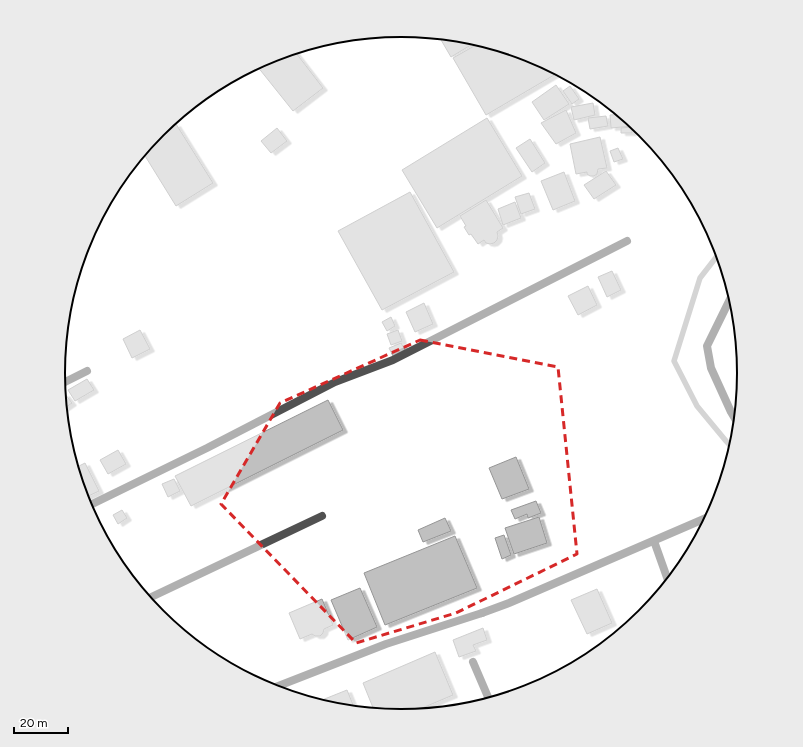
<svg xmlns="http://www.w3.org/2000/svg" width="803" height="747" viewBox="0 0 803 747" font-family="Figtree,sans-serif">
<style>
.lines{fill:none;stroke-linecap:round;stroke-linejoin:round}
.stream{stroke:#9f9f9f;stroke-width:5.5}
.building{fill:#c0c0c0;stroke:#959595;filter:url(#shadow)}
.lane{stroke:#515151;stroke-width:8}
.street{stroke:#515151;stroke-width:8}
.marked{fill:none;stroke:#d62828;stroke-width:3;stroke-dasharray:8 5;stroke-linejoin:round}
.rim{fill:none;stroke:#000;stroke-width:2}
</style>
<defs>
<filter id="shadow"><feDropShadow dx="4.5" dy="2.5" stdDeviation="0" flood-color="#0004"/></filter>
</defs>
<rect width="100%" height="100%" fill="#fff"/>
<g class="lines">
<path class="stream" d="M 721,251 L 700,278 L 674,361 L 697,406 L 726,441 L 735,451"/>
</g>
<path class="building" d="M 437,33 L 469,37 L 479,40 L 451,57 Z
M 483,41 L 533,56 L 561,71 L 486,115 L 453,58 Z
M 293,49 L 323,88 L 293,111 L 257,66 L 270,56 Z
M 556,85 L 569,104 L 544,120 L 532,102 Z
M 570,86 L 579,99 L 572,104 L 563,91 Z
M 610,102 L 620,111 L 611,112 Z
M 593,103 L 595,115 L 574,120 L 571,107 Z
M 566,110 L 576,133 L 556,144 L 541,123 Z
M 624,114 L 632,121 L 633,126 L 611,128 L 610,115 Z
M 606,116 L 608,126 L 590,129 L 588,118 Z
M 487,118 L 522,176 L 437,228 L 402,170 Z
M 176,124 L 213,183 L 176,206 L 142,151 L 151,140 Z
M 632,127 L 632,133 L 621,133 L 621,128 Z
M 277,128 L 287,141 L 271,153 L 261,141 Z
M 600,137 L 607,168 L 598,169 L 597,174 L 594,176 L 590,176 L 587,174 L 587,172 L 576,174 L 570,144 Z
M 530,139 L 545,163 L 532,172 L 516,148 Z
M 618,148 L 623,159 L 614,162 L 610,151 Z
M 606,171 L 616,185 L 594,199 L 584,185 Z
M 564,172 L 575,201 L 553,210 L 541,181 Z
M 410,192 L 454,272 L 382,310 L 338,231 Z
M 529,193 L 535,209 L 521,214 L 515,197 Z
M 486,200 L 503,228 L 497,232 L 498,236 L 497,240 L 494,243 L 490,244 L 486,243 L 484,240 L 478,244 L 471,234 L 469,235 L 464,227 L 466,226 L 460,216 Z
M 515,202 L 521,218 L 503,225 L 498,209 Z
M 612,271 L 621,290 L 607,297 L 598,277 Z
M 588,286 L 597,305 L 578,315 L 568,296 Z
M 424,303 L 433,324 L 415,332 L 406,312 Z
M 391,317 L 395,326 L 387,331 L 382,322 Z
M 140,330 L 150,349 L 132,358 L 123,339 Z
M 398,330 L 402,341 L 391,345 L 387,334 Z
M 401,343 L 405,350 L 393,356 L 389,348 Z
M 87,379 L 94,390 L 75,401 L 68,390 Z
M 65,394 L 72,403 L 62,410 L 60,398 Z
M 328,400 L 343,430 L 191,506 L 175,476 Z
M 118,450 L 126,464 L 108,474 L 100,460 Z
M 516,457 L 529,489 L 502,499 L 489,468 Z
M 85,463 L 99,491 L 82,499 L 73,469 Z
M 174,479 L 180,491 L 168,497 L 162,484 Z
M 536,501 L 541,513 L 528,518 L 527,514 L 515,519 L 511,510 Z
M 122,510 L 127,518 L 118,524 L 113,515 Z
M 539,517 L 547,543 L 514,554 L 505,528 Z
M 445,518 L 451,531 L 423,542 L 418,530 Z
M 504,535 L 511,555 L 502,559 L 495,538 Z
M 455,536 L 477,588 L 385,625 L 364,573 Z
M 360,588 L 377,627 L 348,640 L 331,600 Z
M 597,589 L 612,623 L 587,634 L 571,600 Z
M 322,599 L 333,625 L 324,629 L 323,633 L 320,636 L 315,636 L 312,634 L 300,639 L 289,613 Z
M 483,628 L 487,640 L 473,645 L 476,651 L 459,657 L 453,640 Z
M 435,652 L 453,695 L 401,717 L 376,715 L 363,683 Z
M 347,690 L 356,712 L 334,710 L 312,704 Z"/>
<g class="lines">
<path class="lane" d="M 59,385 L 87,371
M 482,613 L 509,603 L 713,515"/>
<path class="street" d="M 734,291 L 707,346 L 711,368 L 731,412 L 740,427
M 86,507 L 207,448 L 335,382 L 393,360 L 627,241
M 654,541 L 670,586
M 145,600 L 322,516
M 473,662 L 491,704
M 268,690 L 386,644 L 482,613"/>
</g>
<path d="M0 0H803V747H0ZM 420,340 L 558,367 L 577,554 L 456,613 L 356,643 L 221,504 L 280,403 Z" fill="#fff" fill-opacity=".55" fill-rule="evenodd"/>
<path class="marked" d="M 420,340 L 558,367 L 577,554 L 456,613 L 356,643 L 221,504 L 280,403 Z"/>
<path d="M0 0H803V747H0ZM65 373a336 336 0 1 1 672 0a336 336 0 1 1-672 0Z" fill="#ebebeb" fill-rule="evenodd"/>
<path class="rim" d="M65 373a336 336 0 1 1 672 0a336 336 0 1 1-672 0Z"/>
<path d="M14 727v6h54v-6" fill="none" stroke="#000000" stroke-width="2"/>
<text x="20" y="727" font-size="12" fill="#000000" stroke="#ffffff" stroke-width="3" paint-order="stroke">20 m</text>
</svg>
